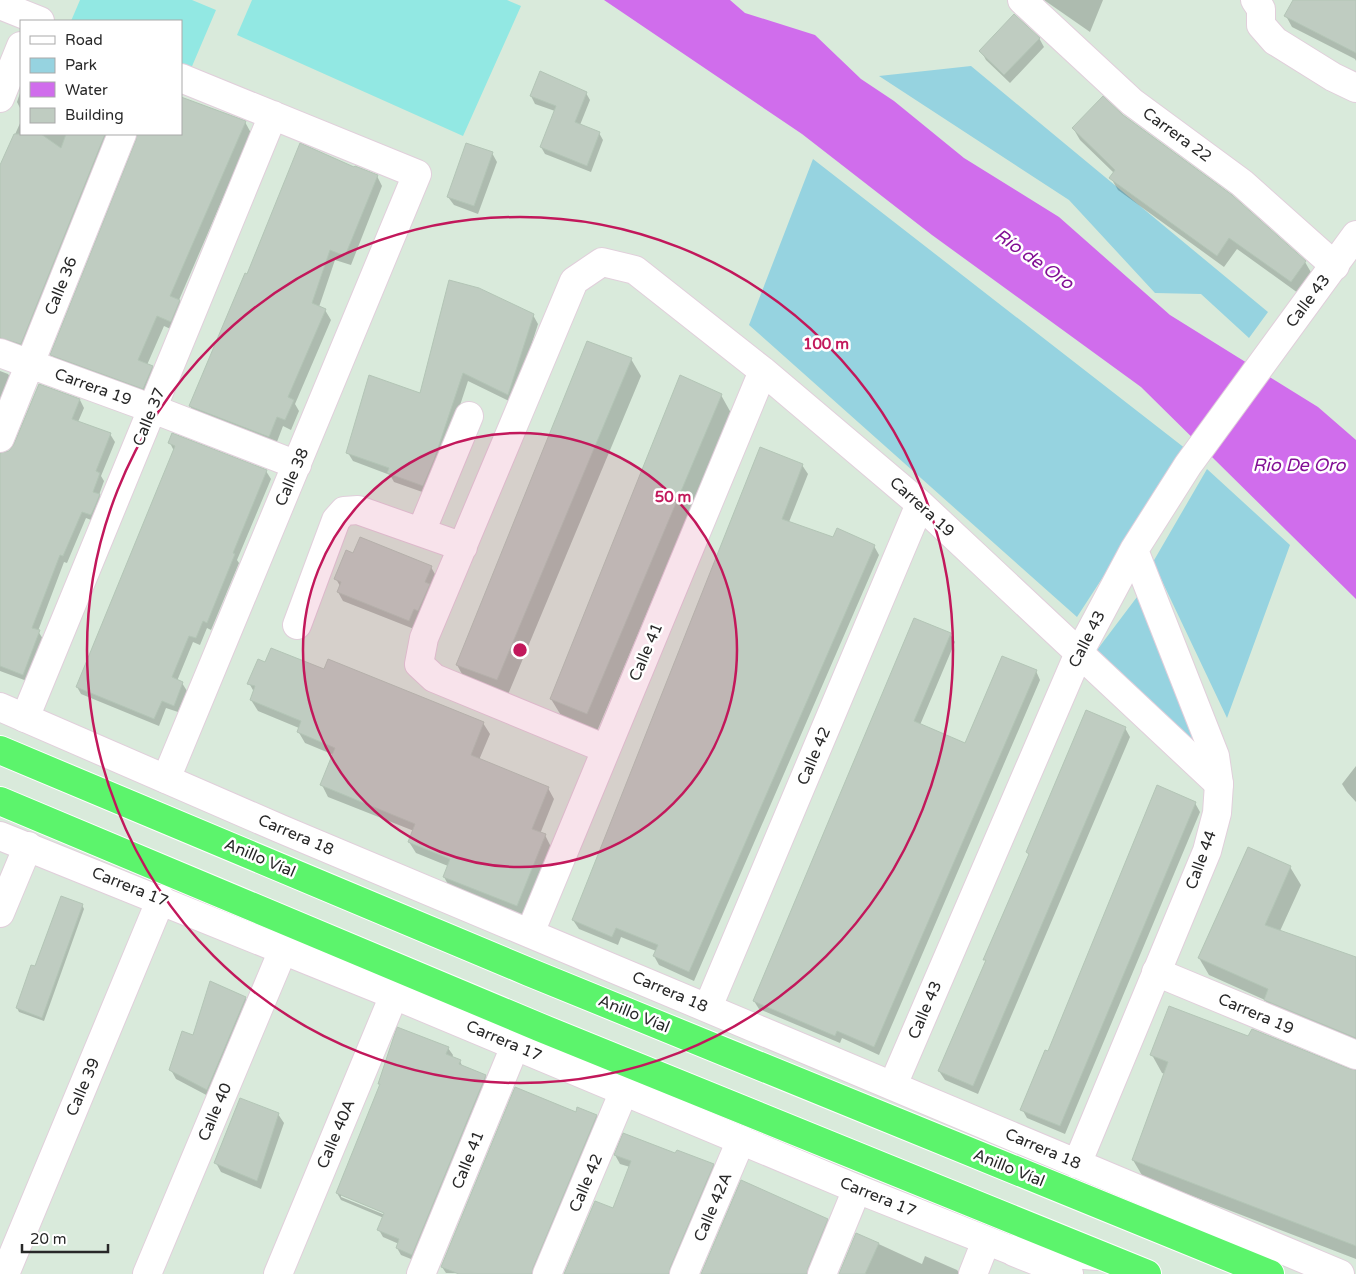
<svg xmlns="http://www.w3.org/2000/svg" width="1356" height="1274" viewBox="0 0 1356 1274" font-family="'Varela Round',sans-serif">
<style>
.green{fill:#96d3e0}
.pitch{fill:#92e8e3}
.water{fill:#d06dec}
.shadow{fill:#0003;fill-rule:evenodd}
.building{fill:#bfccc1;stroke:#b3c5b6}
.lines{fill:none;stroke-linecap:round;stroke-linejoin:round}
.minor-casing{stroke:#e1cfdb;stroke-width:30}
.tertiary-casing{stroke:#e1cfdb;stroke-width:30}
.trunk-casing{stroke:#fff;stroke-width:30}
.minor{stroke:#fff;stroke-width:28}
.tertiary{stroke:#fff;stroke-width:28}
.trunk{stroke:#5cf46c;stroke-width:28}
.ring{fill:none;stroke:#c2185b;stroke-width:2.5}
.labels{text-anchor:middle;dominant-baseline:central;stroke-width:5;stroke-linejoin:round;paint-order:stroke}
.street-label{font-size:16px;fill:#282828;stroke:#fff}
.water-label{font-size:18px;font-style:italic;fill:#820f94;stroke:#fff}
.centre{fill:#c2185b;stroke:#fff;stroke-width:2.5}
.ring-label{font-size:15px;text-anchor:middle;font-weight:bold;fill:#c2185b;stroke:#fff;stroke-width:5;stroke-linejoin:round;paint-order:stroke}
</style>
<rect width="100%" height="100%" fill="#d9eadb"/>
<path class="green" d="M 971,66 L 1268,312 L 1249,338 L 1201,294 L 1155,293 L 1069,200 L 879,76 Z
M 813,159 L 1186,449 L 1077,617 L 749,325 Z
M 1207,469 L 1290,545 L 1227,718 L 1153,562 Z
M 1143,589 L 1199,748 L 1094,654 Z"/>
<path class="pitch" d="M 80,0 L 192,0 L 216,10 L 190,71 L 181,67 L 181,21 L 71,21 Z
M 252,0 L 507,0 L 521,6 L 463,136 L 237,35 Z"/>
<path class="water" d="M 604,0 L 730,0 L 745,13 L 815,35 L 861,79 L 894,101 L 964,158 L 1059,217 L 1170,315 L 1318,407 L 1356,440 L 1356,599 L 1141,387 L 932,235 L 802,134 Z"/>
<path class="shadow" d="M 1044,0 L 1103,0 L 1090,32 Z
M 1294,0 L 1356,0 L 1356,61 L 1355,59 L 1292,27 L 1286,16 Z
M 1039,38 L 1044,47 L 1010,83 L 986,60 L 981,51 Z
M 21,90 L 21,110 L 17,102 Z
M 586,93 L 590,100 L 580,125 L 599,133 L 603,140 L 591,172 L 545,154 L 541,147 L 555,111 L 535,104 L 531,96 Z
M 1121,114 L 1305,262 L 1312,274 L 1298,293 L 1237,249 L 1224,267 L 1118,190 L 1111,178 L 1114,173 L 1080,140 L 1073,128 Z
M 21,121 L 21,134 L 118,134 L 27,354 L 0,350 L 0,168 Z
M 245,122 L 251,133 L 179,300 L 186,312 L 177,332 L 164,326 L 147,365 L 152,367 L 158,378 L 150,399 L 58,366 L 52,355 L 138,140 L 138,134 L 181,134 Z
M 492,153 L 497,162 L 478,214 L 454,205 L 448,197 Z
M 355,169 L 377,176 L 382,186 L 351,265 L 335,260 L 319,307 L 325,310 L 331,320 L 295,404 L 299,411 L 291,430 L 283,426 L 275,447 L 196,416 L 190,406 L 248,276 Z
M 533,315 L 538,324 L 513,403 L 468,381 L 439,469 L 428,494 L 394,482 L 390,475 L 353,461 L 348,453 L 421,394 Z
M 631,359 L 641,376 L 507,697 L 467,683 L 457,665 Z
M 0,371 L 8,374 L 15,385 L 0,422 Z
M 39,385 L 80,400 L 84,408 L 78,422 L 110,434 L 115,442 L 101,476 L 104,481 L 99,495 L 103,503 L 96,522 L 86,518 L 67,563 L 64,562 L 38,631 L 43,639 L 27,681 L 0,671 L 0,518 Z
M 721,395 L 731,413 L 597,731 L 562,717 L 551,699 Z
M 170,443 L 266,471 L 271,479 L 237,560 L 239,563 L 211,630 L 207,628 L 200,645 L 193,642 L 177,681 L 182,683 L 187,691 L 178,712 L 166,708 L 159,726 L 81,694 L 77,687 L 174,451 Z
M 802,465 L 808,474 L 789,522 L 834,539 L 874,546 L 879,555 L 694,981 L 659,965 L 654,956 L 656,951 L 621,937 L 618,945 L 579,929 L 573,920 Z
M 354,555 L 431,567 L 436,576 L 414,629 L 343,601 L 338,592 L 340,586 L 336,579 Z
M 950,634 L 955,642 L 920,725 L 965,744 L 1036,671 L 1040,680 L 879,1055 L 842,1038 L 840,1043 L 759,1009 L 754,1001 Z
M 266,664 L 324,671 L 483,723 L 490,734 L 479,760 L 548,788 L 554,799 L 540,834 L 545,835 L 551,847 L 523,917 L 450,888 L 444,877 L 448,866 L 416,853 L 409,842 L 414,831 L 328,797 L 322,785 L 334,755 L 305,743 L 298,731 L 299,728 L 258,711 L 251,700 L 254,692 L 249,683 Z
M 1125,728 L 1130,737 L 978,1094 L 945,1080 L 939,1071 L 986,962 L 985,959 L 1030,856 L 1027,852 Z
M 1356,766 L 1356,802 L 1347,792 L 1342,784 Z
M 1195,803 L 1200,812 L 1065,1134 L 1027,1118 L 1022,1109 L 1049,1053 Z
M 1248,848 L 1290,867 L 1301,885 L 1280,931 L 1356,958 L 1356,1051 L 1275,1017 L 1265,1000 L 1209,975 L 1199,958 Z
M 82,905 L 84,909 L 44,1021 L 19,1012 L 17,1008 L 36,968 Z
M 245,998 L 250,1006 L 212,1098 L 176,1079 L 171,1070 L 194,1037 Z
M 398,1029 L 448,1048 L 453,1055 L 452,1058 L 460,1061 L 463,1068 L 485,1076 L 489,1084 L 416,1261 L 401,1255 L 397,1248 L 399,1244 L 383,1237 L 379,1230 L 384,1218 L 341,1200 L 337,1193 L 381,1085 ZM 341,1194 L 391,1215 L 390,1217 L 341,1197 Z
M 1249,1038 L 1356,1072 L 1356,1259 L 1143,1177 L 1133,1160 L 1165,1074 L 1162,1073 L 1152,1055 Z
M 278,1114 L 284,1123 L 261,1189 L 221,1172 L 216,1163 Z
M 576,1114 L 596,1116 L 600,1122 L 536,1274 L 446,1273 L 442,1267 Z
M 615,1155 L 676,1155 L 713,1165 L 718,1174 L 675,1274 L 565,1274 L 613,1210 L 630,1167 L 620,1164 Z
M 827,1220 L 832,1228 L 813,1274 L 702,1274 Z
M 857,1234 L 922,1264 L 925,1256 L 957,1270 L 960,1274 L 840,1274 Z"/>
<path class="building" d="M 1293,0 L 1356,0 L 1356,53 L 1284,16 Z
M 1014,14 L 1040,38 L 1004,75 L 979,51 Z
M 540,71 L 587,92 L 575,122 L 600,132 L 587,166 L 540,147 L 556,106 L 530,96 Z
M 1103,96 L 1123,115 L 1232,195 L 1306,261 L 1291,282 L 1229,238 L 1217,256 L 1109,178 L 1115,170 L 1072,128 Z
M 181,97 L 246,121 L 170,296 L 180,300 L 171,322 L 157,316 L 138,360 L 153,366 L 143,389 L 50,355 L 136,140 L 137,134 L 181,134 Z
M 14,134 L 41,134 L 61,148 L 66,134 L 105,134 L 21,344 L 0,338 L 0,165 Z
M 300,143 L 354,167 L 355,166 L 378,175 L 345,256 L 330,250 L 312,303 L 326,309 L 288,397 L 294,400 L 285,420 L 277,417 L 269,437 L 189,406 L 245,273 L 247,274 Z
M 466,143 L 493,152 L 474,206 L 447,197 Z
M 449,280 L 479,288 L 534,314 L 508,395 L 463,373 L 434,460 L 423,486 L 387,473 L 389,468 L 346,453 L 369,375 L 420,393 Z
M 587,341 L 632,358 L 497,680 L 456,665 Z
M 680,375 L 722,394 L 587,714 L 550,699 Z
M 39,384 L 80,399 L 72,419 L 111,433 L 96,471 L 100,473 L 93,492 L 100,494 L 96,504 L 91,515 L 82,512 L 63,556 L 60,555 L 32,628 L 40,630 L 23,675 L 0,666 L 0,453 L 9,451 L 14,444 Z
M 172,433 L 267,470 L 233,553 L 235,554 L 207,623 L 203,621 L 196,638 L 189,636 L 172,677 L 183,682 L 174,706 L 162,701 L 154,719 L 76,687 L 175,446 L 168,443 Z
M 760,447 L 803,464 L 782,519 L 833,537 L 837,528 L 875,545 L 689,972 L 653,956 L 658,945 L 616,928 L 612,937 L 572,920 Z
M 360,537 L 432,566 L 425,582 L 430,584 L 418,611 L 414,609 L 409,621 L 337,592 L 341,582 L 334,579 L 346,550 L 353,553 Z
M 914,618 L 951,633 L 914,721 L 965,743 L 1002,656 L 1037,670 L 874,1047 L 837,1031 L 835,1036 L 753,1001 Z
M 271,648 L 324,669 L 328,659 L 484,722 L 471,755 L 549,787 L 532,829 L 546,834 L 517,906 L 443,877 L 450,859 L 408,842 L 415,824 L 320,785 L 335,748 L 297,732 L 301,721 L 250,700 L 255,686 L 247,684 L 258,659 L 265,662 Z
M 1086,710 L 1126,727 L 973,1086 L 938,1071 L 986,960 L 983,960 L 1029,854 L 1026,852 Z
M 1157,785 L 1196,802 L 1060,1126 L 1020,1110 L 1045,1050 L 1048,1051 Z
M 1248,847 L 1291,866 L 1265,925 L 1356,957 L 1356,1038 L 1264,1000 L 1268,989 L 1198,958 Z
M 61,896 L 83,904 L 42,1018 L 16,1008 L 31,965 L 35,966 Z
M 210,981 L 246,997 L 207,1090 L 169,1070 L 182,1031 L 193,1035 Z
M 1169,1006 L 1248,1036 L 1252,1029 L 1350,1069 L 1356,1070 L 1356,1246 L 1132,1160 L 1168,1062 L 1150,1055 Z
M 397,1027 L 449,1047 L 446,1054 L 461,1060 L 459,1064 L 486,1075 L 412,1255 L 396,1248 L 399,1239 L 377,1230 L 384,1213 L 336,1193 L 380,1084 L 378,1084 Z
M 515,1087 L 576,1112 L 577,1107 L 597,1115 L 533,1268 L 532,1274 L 459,1274 L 441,1267 Z
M 240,1098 L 279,1113 L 257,1181 L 214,1163 Z
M 623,1133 L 675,1153 L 677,1150 L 714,1164 L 670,1268 L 669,1274 L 564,1274 L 595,1201 L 613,1208 L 631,1161 L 614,1155 Z
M 741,1180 L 828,1219 L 808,1268 L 807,1274 L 701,1274 Z
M 856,1233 L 879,1243 L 865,1274 L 839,1274 Z"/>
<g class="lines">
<defs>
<path id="minor" d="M 1022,0 L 1132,102 L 1242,183 L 1335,266
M 1255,0 L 1261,9 L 1261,25 L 1275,41 L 1333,77 L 1356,88
M 0,5 L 40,21
M 0,98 L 21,46
M 0,353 L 153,409 L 297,465
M 0,438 L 122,134
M 421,532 L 469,416
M 297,625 L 336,520 L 344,511 L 358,510 L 463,547
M 25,718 L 273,115
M 606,749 L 434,678 L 419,664 L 424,638 L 574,281 L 602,262 L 635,270 L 763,371 L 920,504 L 1219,784
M 166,779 L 417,174 L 181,78
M 0,913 L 28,846
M 530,933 L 763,371
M 1156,972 L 1356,1055
M 708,1007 L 920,504
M 1014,1252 L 1069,1274
M 5,1274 L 161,899
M 147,1274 L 283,950
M 278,1274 L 394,995
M 421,1274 L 515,1046
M 547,1274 L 624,1091
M 684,1274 L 741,1140
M 822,1274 L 857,1189
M 973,1274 L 986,1241"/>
<path id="tertiary" d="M 0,707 L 281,829 L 1340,1274
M 0,836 L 394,995 L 857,1189 L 1008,1249 L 1097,1256
M 893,1085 L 1079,653 L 1134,550 L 1188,465 L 1356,235
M 1077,1164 L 1207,851 L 1217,813 L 1219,784 L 1215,756 L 1134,550"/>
<path id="trunk" d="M 0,750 L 529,972 L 1270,1274
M 0,801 L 539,1027 L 1147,1274"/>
</defs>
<use href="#minor" class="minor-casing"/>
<use href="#tertiary" class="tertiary-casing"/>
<use href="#trunk" class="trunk-casing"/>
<use href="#minor" class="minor"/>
<use href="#tertiary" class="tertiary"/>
<use href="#trunk" class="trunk"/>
</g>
<circle cx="520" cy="650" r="217" fill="#c2185b" fill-opacity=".12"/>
<g class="ring">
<circle cx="520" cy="650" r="217"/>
<circle cx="520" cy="650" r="433"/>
</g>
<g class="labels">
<g class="street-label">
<text transform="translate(1177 135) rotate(36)">Carrera 22</text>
<text transform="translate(61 286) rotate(-68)">Calle 36</text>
<text transform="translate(1308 301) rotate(-53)">Calle 43</text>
<text transform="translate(93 387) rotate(20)">Carrera 19</text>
<text transform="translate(149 417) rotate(-68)">Calle 37</text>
<text transform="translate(292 477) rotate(-67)">Calle 38</text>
<text transform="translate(922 507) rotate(42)">Carrera 19</text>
<text transform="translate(1087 639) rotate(-63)">Calle 43</text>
<text transform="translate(646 652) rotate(-67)">Calle 41</text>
<text transform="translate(814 756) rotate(-67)">Calle 42</text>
<text transform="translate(296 835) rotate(23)">Carrera 18</text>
<text transform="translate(260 858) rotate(23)">Anillo Víal</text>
<text transform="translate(1201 860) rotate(-70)">Calle 44</text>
<text transform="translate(130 887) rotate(22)">Carrera 17</text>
<text transform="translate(670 992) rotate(23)">Carrera 18</text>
<text transform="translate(925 1010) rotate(-67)">Calle 43</text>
<text transform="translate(634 1014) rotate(22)">Anillo Víal</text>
<text transform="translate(1256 1014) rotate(23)">Carrera 19</text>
<text transform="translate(504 1041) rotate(23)">Carrera 17</text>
<text transform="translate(83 1087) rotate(-67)">Calle 39</text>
<text transform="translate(215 1112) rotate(-67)">Calle 40</text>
<text transform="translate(336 1134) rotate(-67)">Calle 40A</text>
<text transform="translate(1043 1149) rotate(23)">Carrera 18</text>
<text transform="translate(468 1160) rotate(-68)">Calle 41</text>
<text transform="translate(1009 1168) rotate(22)">Anillo Víal</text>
<text transform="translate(586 1183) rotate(-67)">Calle 42</text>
<text transform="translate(878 1197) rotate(22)">Carrera 17</text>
<text transform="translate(713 1207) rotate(-67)">Calle 42A</text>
</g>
<g class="water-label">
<text transform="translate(1034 259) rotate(35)">Río de Oro</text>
<text x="1299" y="465">Rio De Oro</text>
</g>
</g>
<circle cx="520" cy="650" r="8" class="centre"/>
<g class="ring-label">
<text x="826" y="349">100 m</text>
<text x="673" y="502">50 m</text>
</g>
<rect x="20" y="20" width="162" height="115" fill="#ffffff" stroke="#a9a9a9"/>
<rect x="30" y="36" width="25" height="8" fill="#ffffff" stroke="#a9a9a9"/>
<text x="65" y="45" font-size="15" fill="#282828">Road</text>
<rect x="30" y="58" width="25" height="15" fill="#96d3e0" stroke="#a9a9a9"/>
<text x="65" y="70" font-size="15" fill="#282828">Park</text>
<rect x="30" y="82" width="25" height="15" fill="#d06dec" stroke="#a9a9a9"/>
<text x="65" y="95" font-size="15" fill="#282828">Water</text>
<rect x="30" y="108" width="25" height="15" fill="#bfccc1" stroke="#a9a9a9"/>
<text x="65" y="120" font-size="15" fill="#282828">Building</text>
<path d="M22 1244v8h86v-8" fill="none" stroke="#282828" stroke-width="2.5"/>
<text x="30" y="1244" font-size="15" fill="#282828" stroke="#ffffff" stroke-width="4" paint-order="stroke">20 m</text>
</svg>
